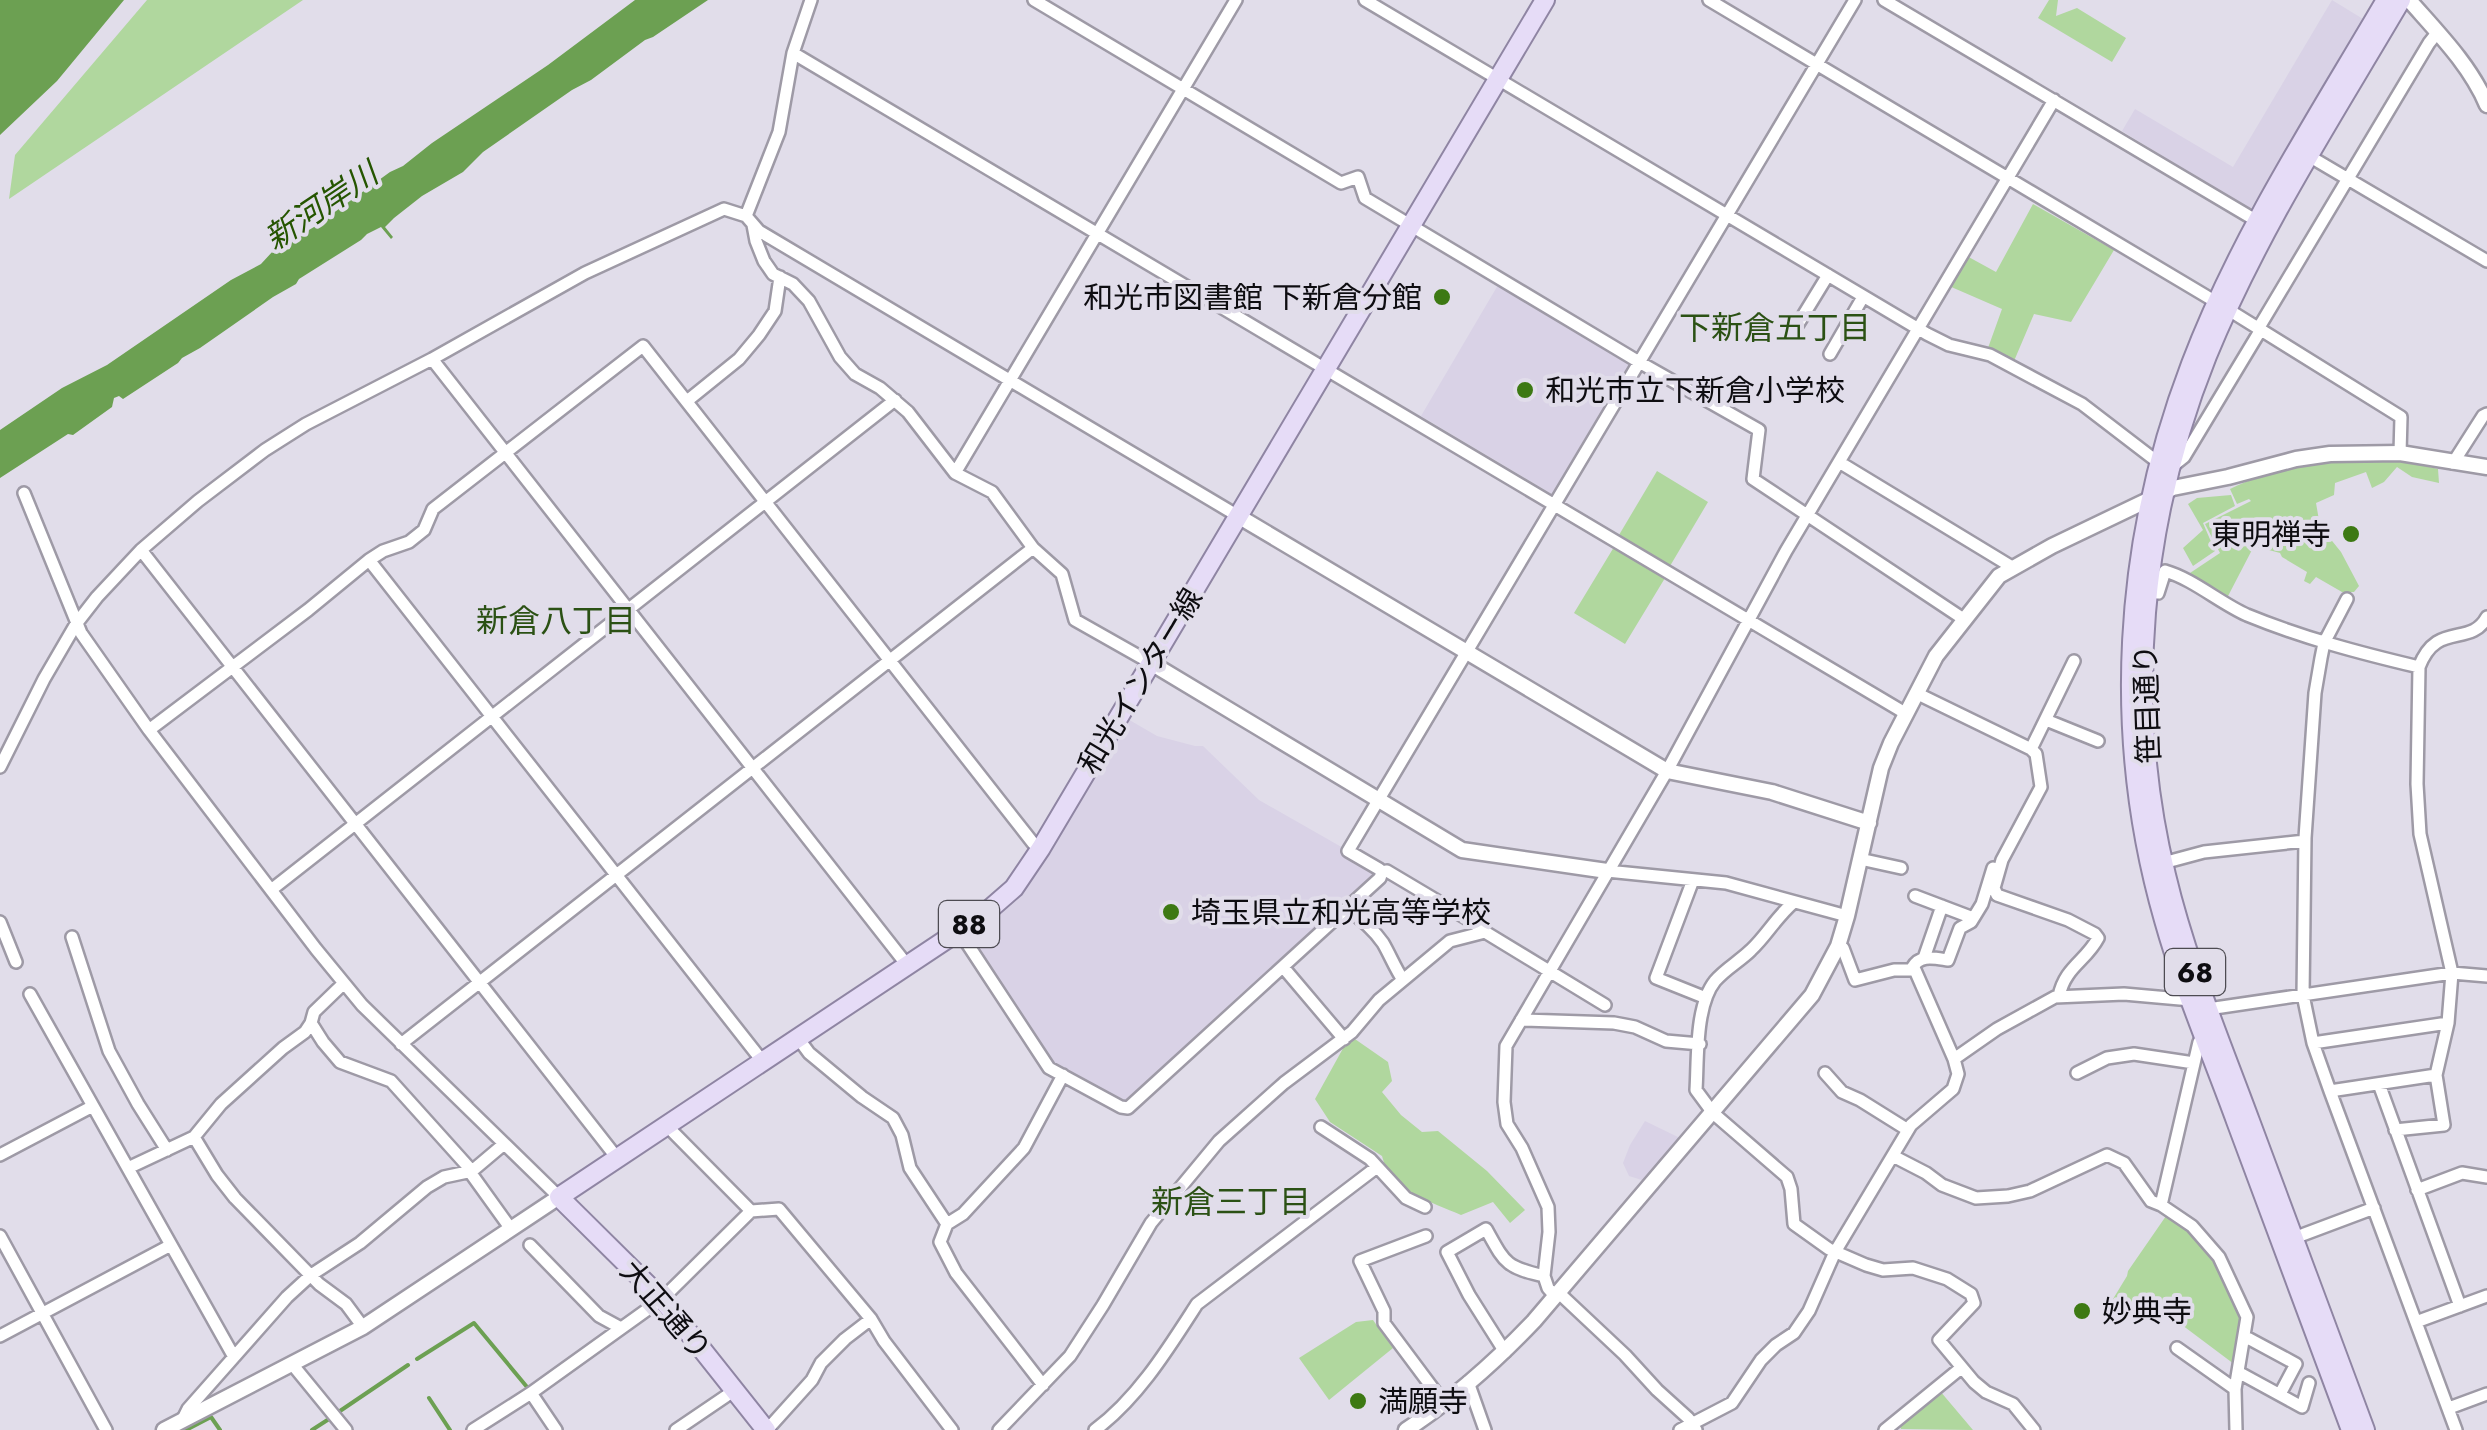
<svg xmlns="http://www.w3.org/2000/svg" width="2487" height="1430" viewBox="0 0 2487 1430" font-family="Jost,'Noto Sans JP',sans-serif">
<style>
.built{fill:#d9d2e6}
.green{fill:#b0d79e}
.water{fill:#6ca052}
.lines{fill:none;stroke-linecap:round;stroke-linejoin:round}
.stream{stroke:#6ca052;stroke-width:4}
.minor-casing{stroke:#9e9aa6;stroke-width:16}
.tertiary-casing{stroke:#9e9aa6;stroke-width:19}
.primary-casing{stroke:#8f85a3;stroke-width:22}
.minor{stroke:#fff;stroke-width:11}
.tertiary{stroke:#fff;stroke-width:14}
.primary{stroke:#e6dcf7;stroke-width:18}
.poi-dot{fill:#3d7913;stroke:#e1ddea;stroke-width:4}
.labels{text-anchor:middle;dominant-baseline:central;stroke-width:8;stroke-linejoin:round;paint-order:stroke}
.shield{fill:#e1ddea;stroke:#4d4b52;stroke-width:2.5}
.shield-label{font-size:28px;font-weight:bold;fill:#0e0d11}
.poi-label{font-size:30px;fill:#0e0d11;stroke:#e1ddea;text-anchor:start}
.street-label{font-size:30px;fill:#0e0d11;stroke:#e1ddea}
.water-label{font-size:32px;font-style:italic;fill:#255500;stroke:#e1ddea}
.neighbourhood-label{font-size:32px;fill:#2b5114;stroke:#e1ddea}
</style>
<rect width="100%" height="100%" fill="#e1ddea"/>
<path class="built" d="M 2332,0 L 2363,19 L 2250,210 L 2122,131 L 2135,109 L 2233,167 Z
M 1498,285 L 1629,364 L 1552,494 L 1421,416 Z
M 1126,718 L 1157,736 L 1195,746 L 1203,746 L 1259,800 L 1345,849 L 1374,872 L 1376,877 L 1131,1102 L 1123,1104 L 1051,1065 L 966,940 L 968,932 L 998,916 L 1017,900 Z
M 1645,1121 L 1682,1139 L 1645,1181 L 1629,1176 L 1623,1163 L 1630,1145 Z"/>
<path class="green" d="M 147,0 L 303,0 L 9,199 L 15,155 Z
M 2049,0 L 2058,0 L 2056,16 L 2077,8 L 2126,38 L 2112,62 L 2038,18 Z
M 2033,204 L 2114,250 L 2071,322 L 2034,314 L 2014,361 L 1988,348 L 2002,309 L 1949,286 L 1965,255 L 1996,272 Z
M 2399,460 L 2438,469 L 2439,483 L 2412,477 L 2397,467 L 2384,482 L 2372,488 L 2366,472 L 2335,483 L 2334,495 L 2316,503 L 2320,526 L 2341,552 L 2359,586 L 2354,592 L 2342,592 L 2316,577 L 2310,584 L 2304,581 L 2307,572 L 2282,557 L 2280,553 L 2254,546 L 2227,598 L 2190,573 L 2220,553 L 2205,524 L 2251,501 L 2249,499 L 2237,504 L 2230,489 C 2280,464 2344,460 2399,460 Z
M 1657,471 L 1708,502 L 1670,566 L 1619,535 Z
M 2231,495 L 2235,506 L 2203,523 L 2215,551 L 2193,566 L 2183,548 L 2203,530 L 2188,504 L 2197,498 Z
M 1614,547 L 1665,578 L 1625,644 L 1574,613 Z
M 1352,1037 L 1388,1062 L 1392,1081 L 1382,1092 L 1401,1115 L 1422,1132 L 1438,1131 L 1487,1171 L 1525,1210 L 1510,1223 L 1493,1202 L 1461,1215 C 1432,1202 1390,1191 1382,1156 L 1330,1122 L 1315,1099 L 1346,1043 Z
M 2166,1216 L 2188,1232 L 2214,1262 L 2234,1300 L 2241,1325 L 2234,1364 L 2166,1313 L 2156,1326 L 2113,1299 L 2127,1276 L 2128,1271 Z
M 1373,1320 L 1393,1348 L 1329,1400 L 1299,1358 L 1356,1322 Z
M 1940,1391 L 1973,1430 L 1901,1429 L 1899,1424 Z"/>
<path class="water" d="M 0,0 L 124,0 L 57,81 L 0,135 Z
M 635,0 L 708,0 L 653,37 L 645,40 L 591,80 L 572,90 L 483,152 L 463,172 L 422,196 L 394,218 L 385,227 L 393,237 L 391,239 L 381,227 L 367,234 L 361,240 L 299,279 L 296,284 L 273,297 L 200,348 L 182,358 L 178,363 L 123,399 L 119,396 L 114,398 L 112,407 L 73,435 L 68,434 L 0,478 L 0,430 L 62,388 L 107,365 L 231,280 L 261,264 L 273,251 L 314,227 L 390,172 L 403,166 L 432,143 L 548,65 Z"/>
<g class="lines">
<path class="stream" d="M 417,1359 L 474,1323 L 527,1387
M 429,1398 L 450,1430
M 337,1413 L 408,1365
M 186,1430 L 211,1417 L 220,1430
M 312,1430 L 329,1419"/>
<defs>
<path id="minor" d="M 1034,0 L 1341,183 L 1358,177 L 1365,198 L 1639,362 L 1759,430 L 1753,479 L 1965,620
M 1365,0 L 1927,334 L 1949,345 L 1990,355 L 2082,404 L 2159,463
M 1709,0 L 2216,302 L 2401,417 L 2400,453
M 1884,0 L 2257,221
M 793,53 L 1905,713
M 2309,156 L 2487,261
M 746,216 L 779,132 L 793,53 L 811,0
M 753,225 L 756,241 L 764,261 L 773,274 L 793,284 L 809,301 L 840,357 L 855,374 L 880,388 L 908,412 L 955,473 L 992,492 L 1033,548 L 1062,574 L 1075,620 L 1151,663
M 1798,324 L 1828,275
M 2258,329 L 2429,43 L 2437,33
M 1830,354 L 1863,297
M 432,359 L 907,965
M 687,401 L 739,359 L 759,335 L 775,311 L 780,277
M 1839,462 L 2012,567
M 2453,463 L 2483,416 L 2487,414
M 2174,465 L 2184,457 L 2260,331
M 955,473 L 1236,0
M 24,493 L 81,633 L 149,730 L 316,949 L 362,1005 L 559,1197
M 141,550 L 617,1158
M 369,560 L 763,1062
M 2148,591 L 2158,593 L 2165,571 C 2193,579 2220,603 2247,615 C 2303,638 2360,653 2419,667
M 2347,599 L 2324,643 L 2321,658 L 2315,693 L 2305,838 L 2303,995 L 2313,1043 L 2330,1091 L 2456,1430
M 1916,693 L 2031,749 L 2036,754 L 2041,787 L 2002,860 L 1994,888 L 1997,895 L 2068,920 L 2095,934 L 2098,938 C 2086,961 2065,967 2059,996
M 2046,720 L 2098,741
M 149,730 L 308,610 L 369,560 L 383,551 L 409,542 L 424,530 L 433,509 L 643,346 L 1033,843 L 1041,848
M 2031,749 L 2074,661
M 0,767 L 44,679 L 76,624 L 97,597 L 141,550 L 198,501 L 265,450 L 306,424 L 432,359 L 585,273 L 724,209 L 746,216 L 759,231 L 1238,516
M 1860,859 L 1901,868
M 2163,863 L 2204,852 L 2305,841
M 1607,871 L 1726,883 L 1847,916
M 1382,872 L 1387,871 L 1471,921 L 1485,932
M 1693,880 L 1656,978 L 1706,998
M 271,890 L 895,400
M 1915,896 L 1973,918
M 1794,902 C 1777,916 1767,935 1751,950 C 1740,961 1725,969 1715,981 C 1695,1006 1698,1059 1696,1090 L 1713,1113 L 1787,1177 L 1791,1189 L 1794,1224 L 1829,1249 L 1866,1265 L 1883,1270 L 1913,1268 L 1947,1279 L 1971,1294 L 1974,1303 L 1939,1340 L 1974,1382 L 1986,1392 L 2013,1404 L 2034,1430
M 1347,909 C 1360,918 1374,930 1383,943 C 1390,955 1395,968 1403,980
M 0,922 L 16,962
M 959,931 L 1049,1068 L 1121,1107 L 1128,1108 L 1380,878 L 1382,872 L 1379,869 L 1348,851 L 1855,0
M 72,937 L 109,1051 L 138,1104 L 167,1150
M 1924,958 L 1942,906
M 1283,967 L 1344,1039
M 1912,968 C 1920,954 1934,958 1948,960 L 1960,928 L 1971,922 L 1982,904 L 1993,868
M 30,994 L 234,1357
M 2208,1009 L 2452,973 L 2487,976
M 1521,1020 L 1614,1023 L 1635,1027 L 1666,1041 L 1700,1044
M 311,1023 L 323,1042 L 340,1062 L 391,1081 L 472,1171
M 798,1038 L 809,1053 L 862,1097 L 893,1118 L 902,1135 L 910,1168 L 947,1224
M 2313,1043 L 2448,1023
M 401,1044 L 1033,548
M 1954,1059 L 1997,1029 L 2055,997 L 2124,994 L 2191,1000
M 1825,1073 L 1842,1092 L 1860,1100 L 1908,1130
M 2077,1073 L 2107,1058 L 2134,1054 L 2194,1063
M 2379,1084 L 2460,1306
M 2330,1091 L 2436,1075 L 2448,1023 L 2452,973 L 2420,834 L 2417,784 L 2419,667 C 2437,620 2470,648 2487,617
M 666,1125 L 751,1211 L 779,1209 L 871,1319 L 884,1341 L 952,1430
M 1321,1127 L 1370,1159 L 1406,1198 L 1425,1207
M 2395,1130 L 2444,1125 L 2436,1075
M 194,1137 L 217,1175 L 235,1198 L 319,1284 L 346,1304 L 363,1327
M 0,1155 L 93,1106
M 1893,1156 L 1926,1173 L 1942,1185 L 1976,1198 L 2008,1196 L 2030,1191 L 2107,1155 L 2124,1163 L 2151,1201 L 2161,1205 L 2192,1226 L 2219,1257 L 2247,1317 L 2235,1389 L 2236,1430
M 128,1168 L 194,1137 L 221,1104 L 283,1048 L 305,1032 L 311,1023 L 314,1012 L 343,984
M 470,1172 L 511,1229
M 2417,1190 L 2462,1173 L 2487,1177
M 2161,1205 L 2199,1042 L 2205,1039
M 0,1236 L 106,1430
M 1426,1236 L 1360,1261 L 1384,1311 L 1384,1323 L 1443,1402
M 2294,1238 L 2374,1208
M 530,1245 L 599,1316 L 621,1328
M 1559,1293 L 1625,1355 L 1657,1390 L 1688,1418 L 1696,1430
M 1556,1297 L 1548,1288 L 1544,1276 L 1549,1232 L 1548,1207 L 1522,1148 L 1507,1124 L 1504,1102 L 1506,1046 L 1667,771 L 1786,551 L 2054,100
M 2416,1322 L 2487,1296
M 0,1336 L 171,1245
M 2244,1336 L 2296,1364 L 2280,1394
M 2177,1348 L 2235,1389
M 1505,1352 L 1469,1295 L 1447,1252 L 1486,1229 C 1505,1263 1505,1267 1544,1276
M 292,1364 L 346,1430
M 2238,1372 L 2302,1407 L 2309,1383
M 1468,1382 L 1485,1430
M 1043,1385 L 956,1273 L 940,1242 L 947,1224 L 963,1214 L 1024,1148 L 1063,1075
M 531,1393 L 556,1430
M 2449,1408 L 2487,1394
M 182,1421 L 188,1409 L 287,1297 L 311,1275 L 360,1243 L 427,1187 L 444,1177 L 472,1171 L 504,1144
M 473,1430 L 531,1393 L 662,1299 L 751,1211
M 676,1430 L 735,1390
M 767,1430 L 812,1380 L 821,1363 L 845,1339 L 871,1319
M 999,1430 L 1070,1356 L 1103,1305 L 1151,1223 L 1219,1141 L 1284,1083 L 1352,1032 L 1379,1000 L 1450,941 L 1485,932 L 1605,1005
M 1095,1430 C 1138,1398 1168,1349 1197,1304 L 1377,1167
M 1680,1430 L 1732,1403 L 1761,1360 L 1776,1345 L 1794,1333 L 1809,1311 L 1835,1252 L 1911,1125 L 1953,1089 L 1958,1074 L 1954,1059 L 1915,970 L 1894,970 L 1855,980 L 1843,948 L 1838,946
M 1885,1430 L 1961,1368"/>
<path id="tertiary" d="M 2409,0 C 2438,33 2470,65 2487,105
M 1238,516 L 1667,771 L 1772,792 L 1869,823
M 1151,663 L 1462,850 L 1607,871
M 164,1430 L 363,1327 L 559,1197
M 1406,1430 C 1452,1400 1496,1361 1534,1321 L 1812,995 L 1838,946 L 1847,916 L 1881,768 L 1891,743 L 1936,656 L 1999,576 L 2052,546 L 2173,488 L 2228,477 L 2296,459 L 2330,454 L 2400,453 L 2487,467"/>
<path id="primary" d="M 766,1430 L 662,1299 L 559,1197 L 983,915 L 1014,888 L 1041,848 L 1545,0
M 2351,1430 C 2313,1327 2275,1224 2236,1121 C 2212,1055 2183,988 2164,920 C 2111,736 2123,542 2191,364 C 2240,235 2317,118 2386,0
M 2365,1430 C 2327,1327 2288,1224 2250,1121 C 2220,1040 2186,959 2166,875 C 2124,703 2141,520 2207,356 C 2258,231 2333,116 2401,0"/>
</defs>
<use href="#minor" class="minor-casing"/>
<use href="#tertiary" class="tertiary-casing"/>
<use href="#primary" class="primary-casing"/>
<use href="#minor" class="minor"/>
<use href="#tertiary" class="tertiary"/>
<use href="#primary" class="primary"/>
</g>
<g class="poi-dot">
<circle cx="1442" cy="297" r="10"/>
<circle cx="1525" cy="390" r="10"/>
<circle cx="2351" cy="534" r="10"/>
<circle cx="1171" cy="912" r="10"/>
<circle cx="2082" cy="1311" r="10"/>
<circle cx="1358" cy="1401" r="10"/>
</g>
<g class="labels">
<g class="shield">
<rect x="939" y="901" width="60" height="46" rx="8"/>
<rect x="2165" y="949" width="60" height="46" rx="8"/>
</g>
<g class="shield-label">
<text x="969" y="924">88</text>
<text x="2195" y="972">68</text>
</g>
<g class="poi-label">
<text x="1422" y="297" text-anchor="end">和光市図書館 下新倉分館</text>
<text x="1545" y="390">和光市立下新倉小学校</text>
<text x="2331" y="534" text-anchor="end">東明禅寺</text>
<text x="1191" y="912">埼玉県立和光高等学校</text>
<text x="2102" y="1311">妙典寺</text>
<text x="1378" y="1401">満願寺</text>
</g>
<g class="street-label">
<text transform="translate(1140 681) rotate(-59)">和光インター線</text>
<text transform="translate(2147 704) rotate(-92)">笹目通り</text>
<text transform="translate(666 1310) rotate(49)">大正通り</text>
</g>
<g class="water-label">
<text transform="translate(321 206) rotate(-34)">新河岸川</text>
</g>
<g class="neighbourhood-label">
<text x="1775" y="328">下新倉五丁目</text>
<text x="556" y="621">新倉八丁目</text>
<text x="1231" y="1202">新倉三丁目</text>
</g>
</g>
</svg>
